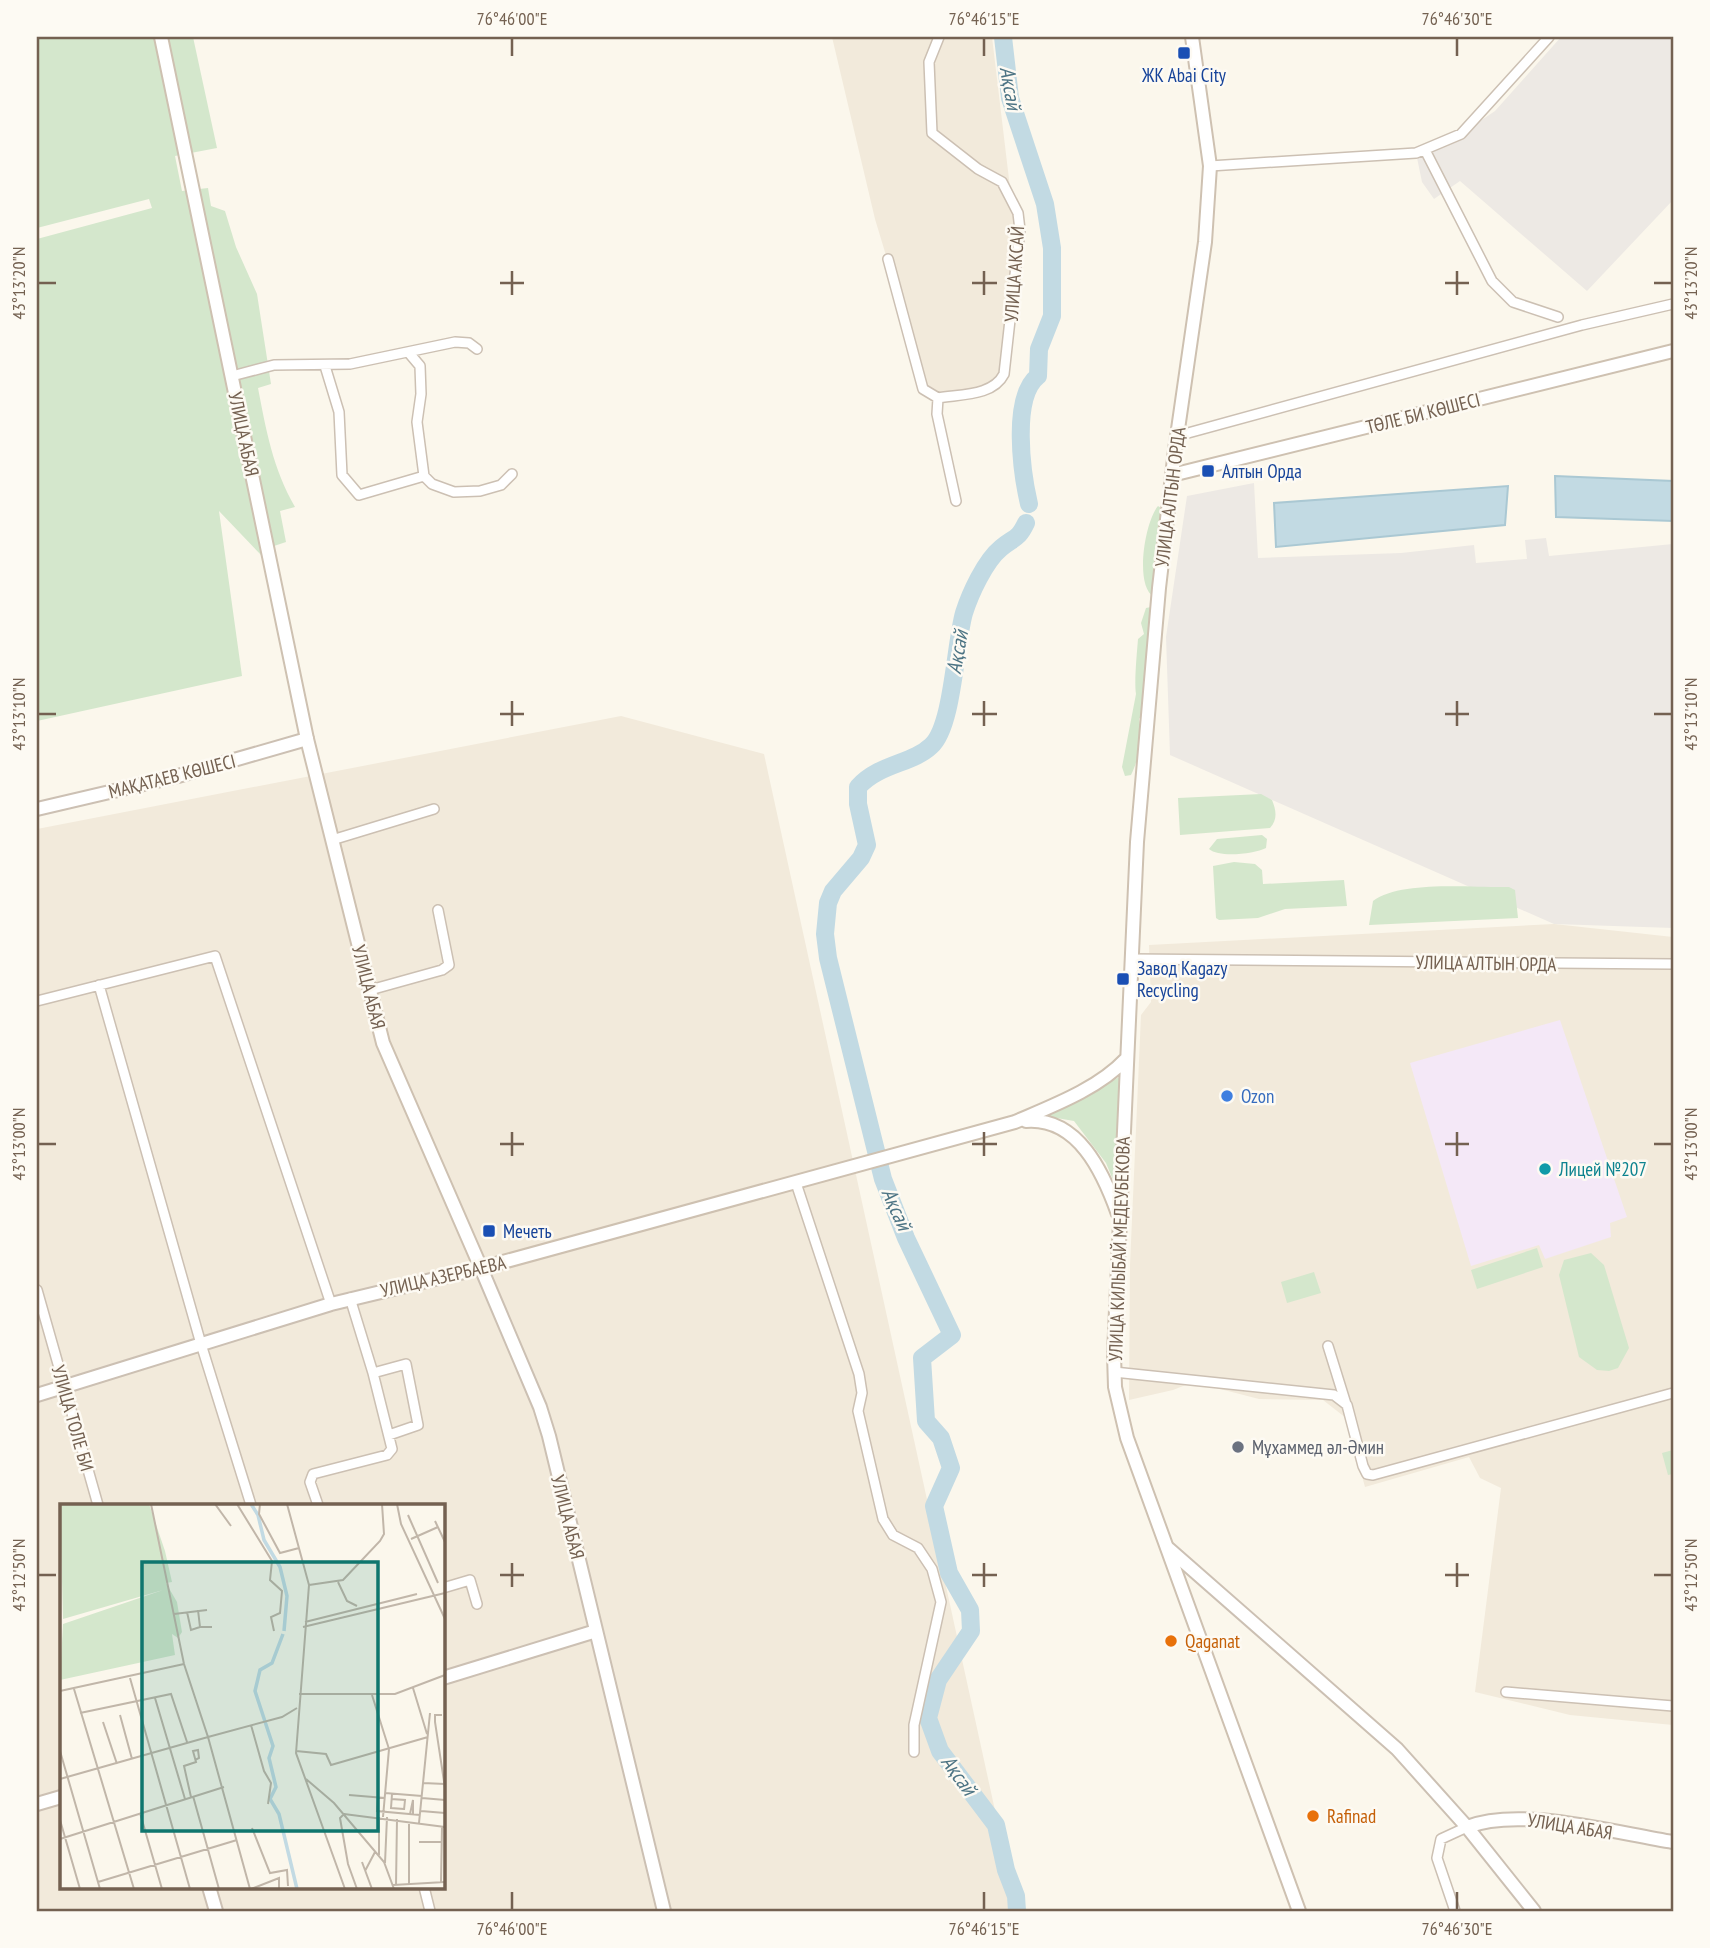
<svg xmlns="http://www.w3.org/2000/svg" width="1710" height="1948" viewBox="0 0 1710 1948" font-family="'PT Sans Narrow',sans-serif">
<style>
.residential{fill:#f2eadb;fill-rule:evenodd}
.industrial{fill:#ede9e4}
.education{fill:#f4e8f7}
.green{fill:#d4e7cc}
.water{fill:#c2dae3;stroke:#aac8d3;stroke-width:2}
.lines{fill:none;stroke-linecap:round;stroke-linejoin:round}
.river{stroke:#c2dae3;stroke-width:18}
.minor-casing{stroke:#ccc0b3;stroke-width:12}
.tertiary-casing{stroke:#ccc0b3;stroke-width:16}
.secondary-casing{stroke:#cec1b1;stroke-width:16}
.minor{stroke:#fff;stroke-width:9}
.tertiary{stroke:#fff;stroke-width:12}
.secondary{stroke:#fff;stroke-width:12}
.ticks{fill:none;stroke:#746151;stroke-width:2.5}
.transit-dot{fill:#1a4fb4;stroke:#fdfaf3;stroke-width:2.5}
.shop-dot{fill:#3f7fe0;stroke:#fdfaf3;stroke-width:2.5}
.culture-dot{fill:#0f9aa8;stroke:#fdfaf3;stroke-width:2.5}
.worship-dot{fill:#6b7280;stroke:#fdfaf3;stroke-width:2.5}
.food-dot{fill:#e8710a;stroke:#fdfaf3;stroke-width:2.5}
.labels{text-anchor:middle;dominant-baseline:central;stroke-width:5;stroke-linejoin:round;paint-order:stroke}
.transit-label{font-size:19px;fill:#164399;stroke:#fdfaf3;text-anchor:start}
.street-label{font-size:19px;fill:#746151;stroke:#fdfaf3}
.shop-label{font-size:19px;fill:#366cbe;stroke:#fdfaf3;text-anchor:start}
.culture-label{font-size:19px;fill:#0d838f;stroke:#fdfaf3;text-anchor:start}
.worship-label{font-size:19px;fill:#5b616d;stroke:#fdfaf3;text-anchor:start}
.food-label{font-size:19px;fill:#c56008;stroke:#fdfaf3;text-anchor:start}
.water-label{font-size:21px;font-style:italic;fill:#4d7484;stroke:#fdfaf3}
.inset-river{fill:none;stroke:#c2dae3;stroke-width:3.5}
.inset-road{fill:none;stroke:#c1b6a9;stroke-width:2}
.view{fill:#0f766e;fill-opacity:0.15;stroke:#0f766e;stroke-width:3.5}
.inset-edge{fill:none;stroke:#746151;stroke-width:3.5}
.neatline{fill:none;stroke:#746151;stroke-width:2.5}
.ticks-label{font-size:18px;text-anchor:middle;fill:#746151}
</style>
<rect width="100%" height="100%" fill="#fbf7ec"/>
<path class="residential" d="M 832,37 L 992,37 L 1014,221 L 1002,374 L 987,387 L 938,393 L 926,388 L 875,219 Z
M 621,716 L 764,754 L 1017,1911 L 37,1911 L 37,829 ZM 61,1505 L 443,1505 L 443,1887 L 61,1887 Z
M 1554,924 L 1673,937 L 1673,1725 L 1570,1715 L 1475,1692 L 1501,1488 L 1480,1478 L 1469,1457 L 1365,1487 L 1346,1418 L 1323,1400 L 1259,1399 L 1193,1382 L 1173,1390 L 1129,1400 L 1130,1265 L 1141,1015 L 1151,1002 L 1149,945 Z"/>
<path class="industrial" d="M 1561,37 L 1673,37 L 1673,200 L 1587,291 L 1460,181 L 1434,199 L 1422,182 L 1416,153 L 1461,134 L 1495,111 Z
M 1254,483 L 1258,558 L 1401,553 L 1474,545 L 1476,563 L 1527,559 L 1525,540 L 1546,538 L 1549,556 L 1673,544 L 1673,928 L 1554,924 L 1170,755 L 1166,637 L 1187,496 Z"/>
<path class="education" d="M 1560,1020 L 1627,1217 L 1610,1223 L 1611,1237 L 1545,1259 L 1539,1245 L 1471,1266 L 1410,1063 Z"/>
<path class="green" d="M 37,37 L 193,37 L 217,148 L 175,156 L 182,191 L 208,188 L 211,206 L 225,211 L 236,247 L 257,294 L 271,384 L 258,388 C 266,430 273,469 295,507 L 280,511 L 286,542 L 268,548 L 261,555 L 219,511 L 242,676 L 37,721 L 37,239 L 152,208 L 149,199 L 37,228 Z
M 1158,506 L 1164,510 L 1163,527 L 1158,534 L 1154,597 C 1134,586 1145,521 1158,506 Z
M 1151,607 L 1154,610 L 1143,695 L 1144,713 L 1139,719 C 1143,736 1139,759 1131,775 L 1125,776 L 1122,767 L 1136,694 C 1134,683 1137,652 1138,639 L 1144,634 L 1141,623 L 1146,608 Z
M 1261,794 L 1272,800 C 1276,810 1278,819 1270,828 L 1180,835 L 1178,798 Z
M 1262,835 L 1267,839 L 1266,848 C 1254,854 1219,858 1209,849 L 1217,839 Z
M 1234,862 L 1255,864 L 1262,870 L 1263,884 L 1344,880 L 1347,906 L 1285,909 L 1258,918 L 1219,920 L 1216,918 L 1213,866 Z
M 1509,887 L 1515,890 L 1518,918 L 1369,925 L 1373,901 C 1401,880 1473,888 1509,887 Z
M 1119,1077 L 1118,1192 L 1106,1163 L 1074,1121 L 1039,1115 L 1077,1101 Z
M 1537,1248 L 1543,1267 L 1477,1289 L 1471,1270 Z
M 1591,1253 L 1604,1265 L 1629,1348 L 1618,1368 L 1609,1371 L 1597,1370 L 1579,1357 L 1559,1275 L 1564,1260 Z
M 1314,1272 L 1321,1293 L 1287,1303 L 1281,1282 Z
M 1673,1450 L 1673,1474 L 1668,1475 L 1662,1453 Z"/>
<path class="water" d="M 1555,476 L 1673,481 L 1673,521 L 1556,517 Z
M 1508,486 L 1505,525 L 1276,547 L 1274,503 Z"/>
<g class="lines">
<path class="river" d="M 1003,37 L 1010,98 L 1045,204 L 1052,248 L 1052,316 L 1039,349 L 1038,376 C 1011,397 1022,474 1029,504
M 1017,1911 L 1016,1896 L 1006,1870 L 996,1825 L 940,1751 L 928,1718 L 938,1680 L 971,1631 L 970,1610 L 949,1573 L 934,1506 L 951,1468 L 941,1438 L 926,1421 L 922,1358 L 952,1335 L 906,1238 L 883,1179 L 828,958 L 825,934 L 828,903 L 833,891 L 861,858 L 867,845 L 858,804 L 858,787 C 880,763 912,764 931,746 C 953,727 955,644 964,613 C 970,594 985,561 1001,548 C 1014,537 1018,540 1026,523"/>
<defs>
<path id="minor" d="M 939,37 L 929,62 L 932,133 L 978,169 L 1002,182 L 1018,213 L 1020,230 L 1004,374 C 993,396 961,394 938,398 L 937,414 L 956,501
M 1425,150 L 1492,281 L 1513,302 L 1558,317
M 1210,166 L 1416,153 L 1461,134 L 1549,37
M 888,259 L 923,389 L 938,398
M 409,353 L 420,366 L 421,394 L 417,422 L 424,476 L 432,484 L 454,492 L 480,491 L 501,485 L 512,474
M 325,366 L 339,412 L 342,475 L 359,495 L 424,476
M 232,376 L 274,365 L 350,364 L 455,342 L 469,343 L 477,349
M 1177,436 L 1582,325 L 1673,304
M 332,840 L 434,809
M 1131,959 L 1673,964
M 99,985 L 201,1344 L 251,1505
M 370,990 L 442,970 L 449,965 L 438,910
M 37,1001 L 215,956 L 331,1304
M 796,1183 L 859,1374 L 862,1393 L 858,1411 L 883,1519 L 893,1535 L 918,1548 L 932,1569 L 941,1602 L 914,1725 L 914,1752
M 37,1290 L 98,1505
M 350,1298 L 373,1373
M 1328,1346 L 1346,1404
M 1114,1372 L 1334,1395 L 1347,1405 L 1363,1466 L 1367,1474 L 1373,1475 L 1673,1393
M 318,1505 L 310,1482 L 313,1474 L 387,1455 L 392,1449 L 373,1373 L 406,1364 L 418,1425 L 389,1435
M 443,1588 L 470,1580 L 477,1604
M 1506,1692 L 1673,1706
M 424,1887 L 430,1911
M 1455,1911 L 1437,1858 L 1441,1839 L 1467,1827"/>
<path id="tertiary" d="M 37,809 L 178,776 L 307,739
M 37,1395 L 331,1304 L 481,1268 L 540,1407 L 549,1436 L 664,1911
M 1169,1549 L 1397,1749 L 1467,1827 L 1534,1911
M 443,1678 L 596,1631
M 37,1804 L 61,1797
M 1467,1827 C 1521,1806 1615,1833 1673,1842
M 209,1887 L 216,1911"/>
<path id="secondary" d="M 161,37 L 307,739 L 383,1043 L 481,1268 L 1015,1122 C 1052,1106 1098,1089 1126,1059
M 1192,37 L 1210,166 L 1205,242 L 1175,450 L 1159,588 L 1137,842 L 1114,1354 L 1115,1387 L 1127,1438 L 1299,1911
M 1172,475 L 1673,351
M 1026,1121 C 1078,1117 1103,1172 1118,1214"/>
</defs>
<use href="#minor" class="minor-casing"/>
<use href="#tertiary" class="tertiary-casing"/>
<use href="#secondary" class="secondary-casing"/>
<use href="#minor" class="minor"/>
<use href="#tertiary" class="tertiary"/>
<use href="#secondary" class="secondary"/>
</g>
<path class="ticks" d="M 512,38 L 512,56M 984,38 L 984,56M 1457,38 L 1457,56M 512,271 L 512,295M 984,271 L 984,295M 1457,271 L 1457,295M 38,283 L 56,283M 500,283 L 524,283M 972,283 L 997,283M 1445,283 L 1469,283M 1654,283 L 1672,283M 512,701 L 512,726M 984,701 L 984,726M 1457,701 L 1457,726M 38,714 L 56,714M 500,714 L 524,714M 972,714 L 997,714M 1445,714 L 1469,714M 1654,714 L 1672,714M 512,1132 L 512,1156M 984,1132 L 984,1156M 1457,1132 L 1457,1156M 38,1144 L 56,1144M 500,1144 L 524,1144M 972,1144 L 997,1144M 1445,1144 L 1469,1144M 1654,1144 L 1672,1144M 512,1563 L 512,1587M 984,1563 L 984,1587M 1457,1563 L 1457,1587M 38,1575 L 56,1575M 500,1575 L 524,1575M 972,1575 L 997,1575M 1445,1575 L 1469,1575M 1654,1575 L 1672,1575M 512,1892 L 512,1910M 984,1892 L 984,1910M 1457,1892 L 1457,1910"/>
<g class="transit-dot">
<rect x="1177" y="46" width="14" height="14" rx="3.5"/>
<rect x="1201" y="464" width="14" height="14" rx="3.5"/>
<rect x="1116" y="972" width="14" height="14" rx="3.5"/>
<rect x="482" y="1224" width="14" height="14" rx="3.5"/>
</g>
<circle class="shop-dot" cx="1227" cy="1096" r="7"/>
<circle class="culture-dot" cx="1545" cy="1169" r="7"/>
<circle class="worship-dot" cx="1238" cy="1447" r="7"/>
<g class="food-dot">
<circle cx="1171" cy="1641" r="7"/>
<circle cx="1313" cy="1816" r="7"/>
</g>
<g class="labels">
<g class="transit-label">
<text x="1184" y="75" text-anchor="middle">ЖК Abai City</text>
<text x="1222" y="471">Алтын Орда</text>
<text x="1137" y="968">Завод Kagazy<tspan x="1137" dy="22">Recycling</tspan></text>
<text x="503" y="1231">Мечеть</text>
</g>
<g class="street-label">
<text transform="translate(1014 274) rotate(-86)">УЛИЦА АКСАЙ</text>
<text transform="translate(1423 413) rotate(-14)">ТӨЛЕ БИ КӨШЕСІ</text>
<text transform="translate(244 434) rotate(78)">УЛИЦА АБАЯ</text>
<text transform="translate(1170 497) rotate(-83)">УЛИЦА АЛТЫН ОРДА</text>
<text transform="translate(172 776) rotate(-14)">МАҚАТАЕВ КӨШЕСІ</text>
<text transform="translate(1486 963) rotate(1)">УЛИЦА АЛТЫН ОРДА</text>
<text transform="translate(369 987) rotate(76)">УЛИЦА АБАЯ</text>
<text transform="translate(1119 1249) rotate(-88)">УЛИЦА КИЛЫБАЙ МЕДЕУБЕКОВА</text>
<text transform="translate(443 1276) rotate(-13)">УЛИЦА АЗЕРБАЕВА</text>
<text transform="translate(73 1418) rotate(74)">УЛИЦА ТОЛЕ БИ</text>
<text transform="translate(568 1517) rotate(76)">УЛИЦА АБАЯ</text>
<text transform="translate(1570 1826) rotate(9)">УЛИЦА АБАЯ</text>
</g>
<g class="shop-label">
<text x="1241" y="1096">Ozon</text>
</g>
<g class="culture-label">
<text x="1559" y="1169">Лицей №207</text>
</g>
<g class="worship-label">
<text x="1252" y="1447">Мұхаммед әл-Әмин</text>
</g>
<g class="food-label">
<text x="1185" y="1641">Qaganat</text>
<text x="1327" y="1816">Rafinad</text>
</g>
<g class="water-label">
<text transform="translate(1011 88) rotate(80)">Ақсай</text>
<text transform="translate(957 652) rotate(-80)">Ақсай</text>
<text transform="translate(897 1209) rotate(66)">Ақсай</text>
<text transform="translate(959 1775) rotate(54)">Ақсай</text>
</g>
</g>
<g transform="translate(60 1504)">
<rect width="385" height="385" fill="#fbf7ec"/>
<path d="M 0,0 L 89,0 L 105,47 L 112,78 L 106,79 L 117,98 L 122,128 L 118,134 L 112,130 L 115,151 L 0,176 L 3,120 L 103,86 L 3,115 Z" fill="#d4e7cc"/>
<path class="inset-river" d="M 191,0 L 198,11 L 204,36 L 220,63 L 227,92 L 224,127M 223,130 L 212,159 L 200,166 L 195,187 L 213,242 L 209,254 L 216,283 L 210,295 L 219,310 L 237,385"/>
<path class="inset-road" d="M 91,0 L 124,160 L 148,233 L 222,213 L 237,204M 155,0 L 171,22M 177,0 L 212,57 L 210,76 L 222,87 L 220,109 L 211,113 L 214,127M 200,0 L 199,10 L 220,49 L 239,44M 227,0 L 249,81 L 236,249 L 285,385M 337,0 L 341,20 L 385,115M 348,11 L 378,79M 375,17 L 385,38M 351,35 L 378,23M 278,78 L 287,97 L 297,102M 249,81 L 283,76 L 320,37 L 324,30 L 322,0M 138,106 L 140,123 L 152,123M 127,108 L 131,126 L 140,123M 114,110 L 147,106M 245,118 L 357,90M 243,123 L 385,89M 70,174 L 130,385M 353,184 L 367,230M 14,185 L 74,385M 0,187 L 124,160M 239,190 L 335,190 L 385,171M 312,191 L 329,245 L 323,313M 95,194 L 125,295M 20,209 L 111,190 L 127,238M 60,211 L 72,255M 382,211 L 375,211 L 375,218 L 385,284M 43,218 L 57,260M 191,221 L 204,267 L 211,279 L 208,300M 0,247 L 40,385M 236,247 L 266,250 L 271,261 L 368,233M 0,275 L 148,233 L 190,385M 246,275 L 274,299 L 324,358 L 334,385M 363,279 L 385,280M 325,289 L 362,292M 332,290 L 331,304 L 344,305M 289,291 L 325,294M 133,292 L 159,385M 131,293 L 124,262 L 136,258 L 133,247 L 138,246 L 139,254 L 135,256M 318,294 L 317,307 L 360,311M 362,294 L 385,296M 331,295 L 345,296 L 344,306M 361,307 L 385,309M 80,309 L 102,385M 284,310 L 385,323M 284,310 L 280,314 L 288,360 L 297,385M 350,310 L 353,296 L 353,310M 0,316 L 20,385M 349,318 L 349,380M 359,319 L 370,209M 192,324 L 210,369 L 227,366 L 228,382M 0,335 L 164,283M 359,338 L 382,338M 319,351 L 319,313M 302,358 L 312,385M 325,359 L 327,313M 305,367 L 315,348M 38,378 L 177,336M 381,378 L 382,322M 333,381 L 385,378M 336,381 L 337,315M 191,385 L 219,374 L 219,385"/>
<path class="view" d="M 82,58 L 318,58 L 318,327 L 82,327 Z"/>
<rect width="385" height="385" class="inset-edge"/>
</g>
<rect width="1710" height="1948" fill="none" stroke="#fdfaf3" stroke-width="77"/>
<rect x="38" y="38" width="1634" height="1872" class="neatline"/>
<g class="ticks-label">
<text x="512" y="25">76°46'00"E</text>
<text x="984" y="25">76°46'15"E</text>
<text x="1457" y="25">76°46'30"E</text>
<text transform="translate(19 283) rotate(-90)" y="6">43°13'20"N</text>
<text transform="translate(1691 283) rotate(-90)" y="6">43°13'20"N</text>
<text transform="translate(19 714) rotate(-90)" y="6">43°13'10"N</text>
<text transform="translate(1691 714) rotate(-90)" y="6">43°13'10"N</text>
<text transform="translate(19 1144) rotate(-90)" y="6">43°13'00"N</text>
<text transform="translate(1691 1144) rotate(-90)" y="6">43°13'00"N</text>
<text transform="translate(19 1575) rotate(-90)" y="6">43°12'50"N</text>
<text transform="translate(1691 1575) rotate(-90)" y="6">43°12'50"N</text>
<text x="512" y="1935">76°46'00"E</text>
<text x="984" y="1935">76°46'15"E</text>
<text x="1457" y="1935">76°46'30"E</text>
</g>
</svg>
